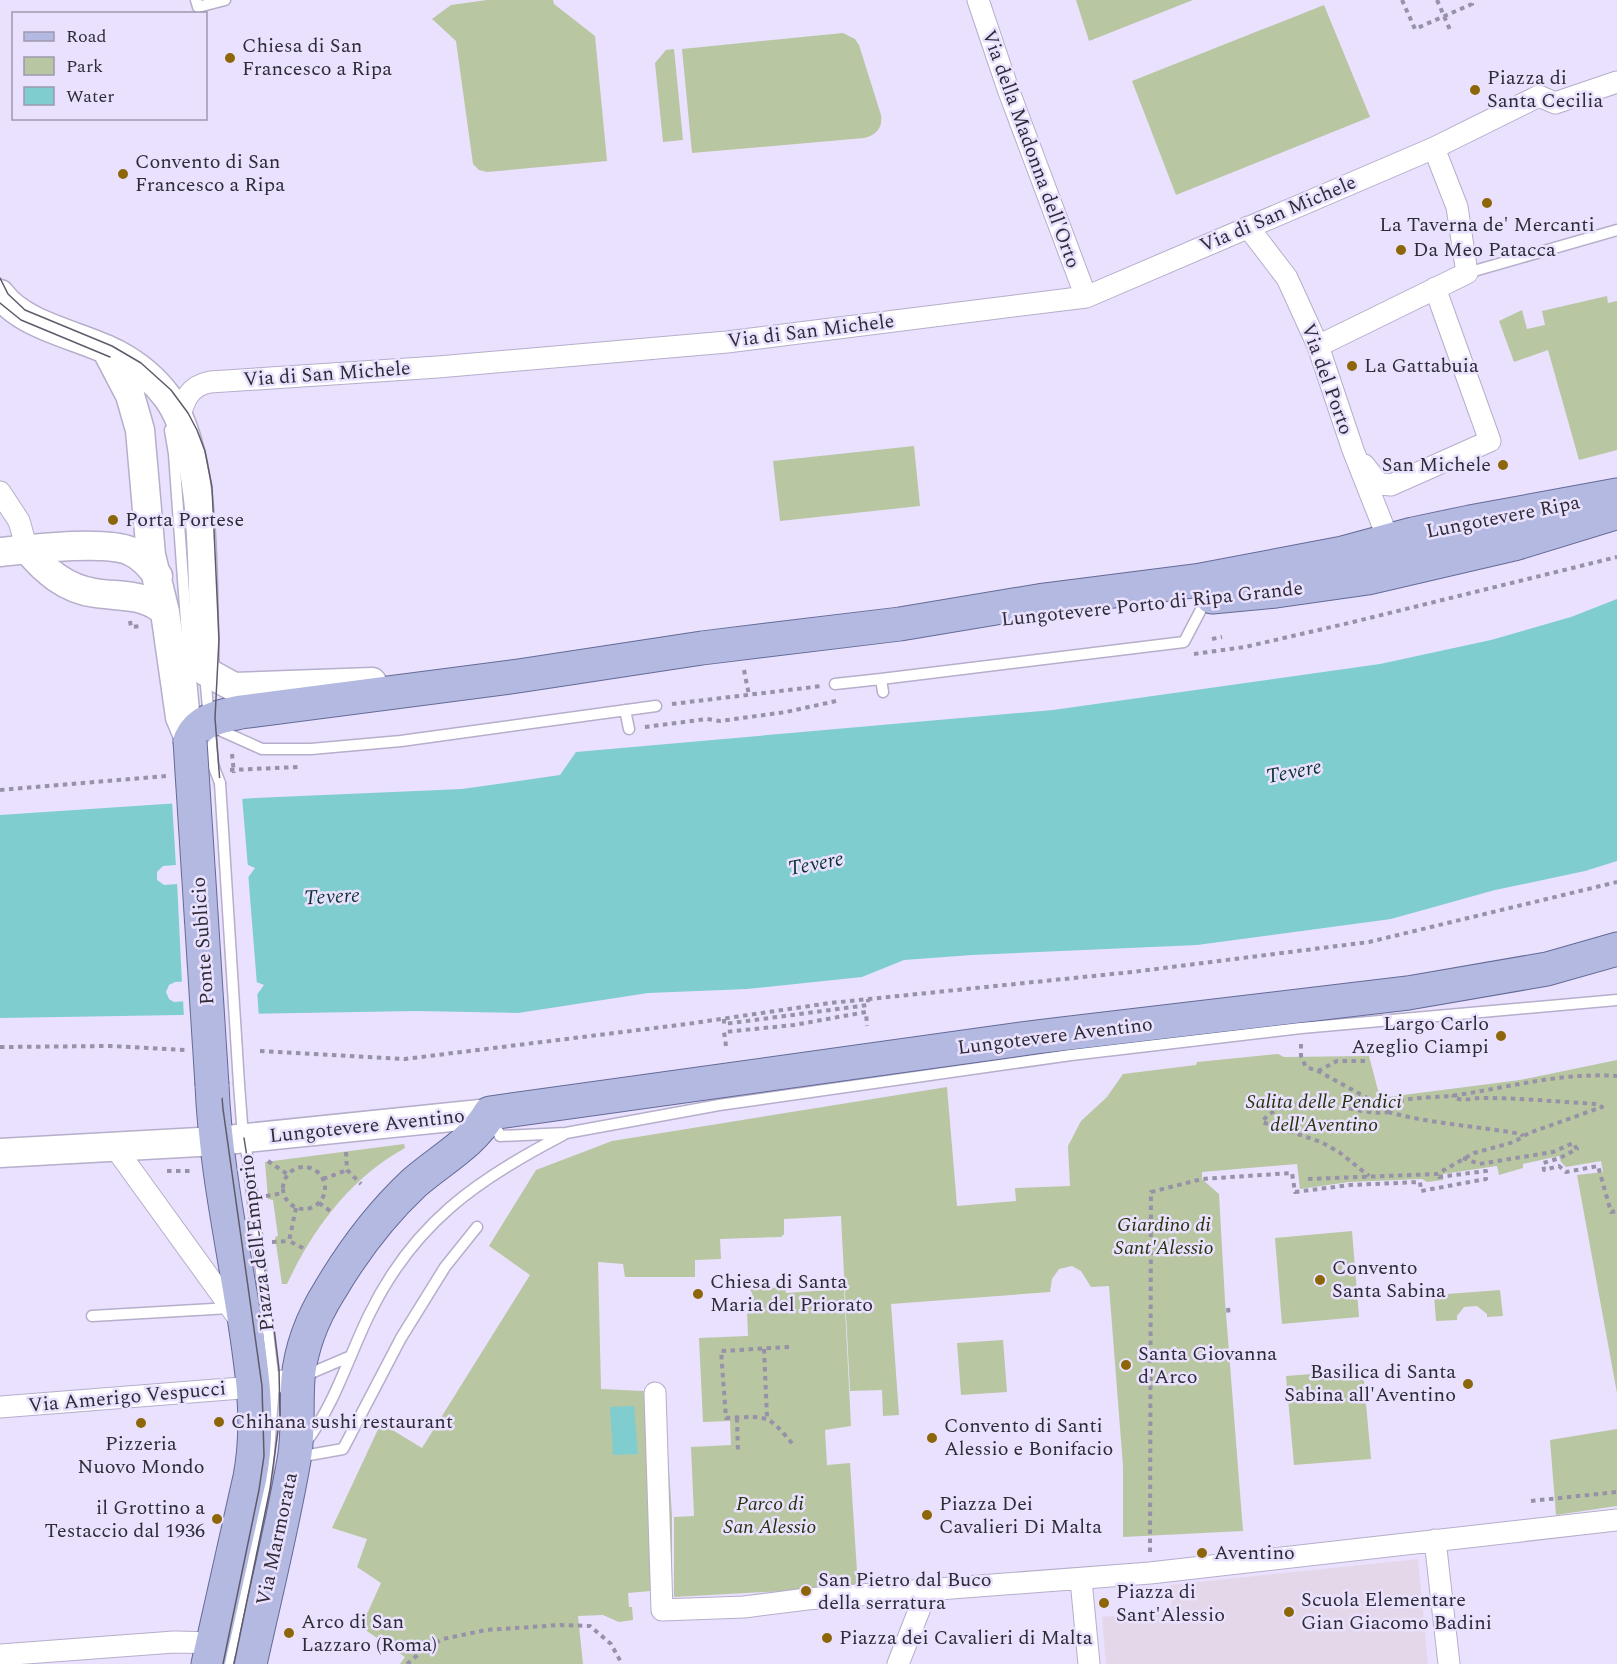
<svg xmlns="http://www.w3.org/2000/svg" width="1617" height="1664" viewBox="0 0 1617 1664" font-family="Spectral,serif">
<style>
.education{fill:#e4d7ea}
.green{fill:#b8c6a2}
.water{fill:#7fcdcf;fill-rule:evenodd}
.pier{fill:#e9e1fe}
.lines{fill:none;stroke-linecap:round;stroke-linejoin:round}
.lane-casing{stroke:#b6aeca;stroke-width:13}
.street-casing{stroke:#b6aeca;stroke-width:23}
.secondary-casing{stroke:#b6aeca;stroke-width:31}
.primary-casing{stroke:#646a97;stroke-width:35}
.path{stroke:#9792a7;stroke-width:4;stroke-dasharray:4.5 4.5;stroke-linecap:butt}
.lane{stroke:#fff;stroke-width:10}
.street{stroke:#fff;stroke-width:21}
.secondary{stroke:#fff;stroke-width:28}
.primary{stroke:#b3b9e0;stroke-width:33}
.tram{stroke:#605b6b;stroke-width:1.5}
.lane-bridge-casing{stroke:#b6aeca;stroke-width:13;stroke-linecap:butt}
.primary-bridge-casing{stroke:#646a97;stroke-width:35;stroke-linecap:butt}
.path-bridge{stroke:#9792a7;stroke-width:4;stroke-dasharray:4.5 4.5;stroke-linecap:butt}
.lane-bridge{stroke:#fff;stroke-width:10}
.primary-bridge{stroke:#b3b9e0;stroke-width:33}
.poi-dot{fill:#8e660a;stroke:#e9e1fe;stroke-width:2}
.labels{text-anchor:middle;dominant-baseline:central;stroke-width:5;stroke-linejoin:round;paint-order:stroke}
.poi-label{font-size:20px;fill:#2f2c37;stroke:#e9e1fe;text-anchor:start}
.street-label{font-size:20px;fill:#2f2c37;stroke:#e9e1fe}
.park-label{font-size:20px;font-style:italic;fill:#263209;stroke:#e9e1fe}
.water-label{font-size:21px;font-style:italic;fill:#0b3333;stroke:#e9e1fe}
</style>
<rect width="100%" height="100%" fill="#e9e1fe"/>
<path class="education" d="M 1418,1559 L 1428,1664 L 1106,1664 L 1102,1617 L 1172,1610 L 1170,1585 Z"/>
<path class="green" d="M 487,0 L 553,0 L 554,4 L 595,36 L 607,161 L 487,172 L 479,170 L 473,164 L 456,41 L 432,19 L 451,5 Z
M 1076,0 L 1193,0 L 1089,41 Z
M 1324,5 L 1370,117 L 1176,195 L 1132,81 Z
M 843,33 L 855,39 L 859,45 L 881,115 C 883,128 876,135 864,138 L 692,153 L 682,49 Z
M 674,49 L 683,140 L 663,142 L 655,63 L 666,50 Z
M 1607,296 L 1608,303 L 1617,301 L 1617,450 L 1579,460 L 1548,350 L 1514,362 L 1499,321 L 1522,310 L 1527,329 L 1545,325 L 1542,311 Z
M 914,446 L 920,506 L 780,521 L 773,461 Z
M 1278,1054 L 1284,1057 L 1369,1056 L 1380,1098 L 1520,1080 L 1617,1060 L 1617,1393 L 1577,1175 L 1603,1172 L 1601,1161 L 1566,1167 L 1561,1162 L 1559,1156 L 1523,1164 L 1523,1168 L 1499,1175 L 1497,1166 L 1443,1174 L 1443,1180 L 1427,1182 L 1422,1179 L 1349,1182 L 1300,1189 L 1297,1164 L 1202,1172 L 1202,1179 L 1219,1194 L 1225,1301 L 1243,1531 L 1123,1537 L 1123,1466 L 1109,1286 L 1091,1287 L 1081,1271 L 1072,1266 L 1059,1269 L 1052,1279 L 1050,1292 L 891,1304 L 899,1415 L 883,1416 L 882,1390 L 850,1391 L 841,1216 L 784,1219 L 784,1234 L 781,1237 L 720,1239 L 721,1259 L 695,1260 L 695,1277 L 625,1277 L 623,1264 L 598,1262 L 601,1389 L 664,1392 L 672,1516 L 672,1598 L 651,1600 L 650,1591 L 628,1593 L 629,1607 L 632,1607 L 633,1620 L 619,1622 L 603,1615 L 578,1616 L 583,1664 L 400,1664 L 405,1657 L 361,1627 L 381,1583 L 357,1567 L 367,1539 L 332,1528 L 381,1423 L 422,1448 L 530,1275 L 489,1246 L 536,1170 L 612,1141 L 947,1087 L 957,1206 L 1016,1201 L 1015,1188 L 1070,1186 L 1068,1146 L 1081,1121 L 1107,1097 L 1123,1074 L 1196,1065 L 1197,1062 Z
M 404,1144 L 405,1148 C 350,1178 313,1229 287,1284 L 282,1284 L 275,1237 L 278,1236 L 273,1200 L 268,1199 L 265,1162 Z
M 1352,1231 L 1359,1317 L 1282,1324 L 1275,1238 Z
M 785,1287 L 786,1293 L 844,1289 L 851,1426 L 825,1430 L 827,1465 L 850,1463 L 858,1587 L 674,1597 L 674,1517 L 694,1516 L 691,1447 L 731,1445 L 730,1421 L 703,1422 L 699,1338 L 748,1336 L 747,1310 L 750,1308 L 754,1298 L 750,1289 Z
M 1500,1290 L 1503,1316 L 1487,1317 L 1487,1314 L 1477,1306 L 1464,1307 L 1457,1316 L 1457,1320 L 1436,1321 L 1434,1295 Z
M 1003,1340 L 1007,1392 L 961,1395 L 957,1343 Z
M 1363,1370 L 1371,1459 L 1294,1465 L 1286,1376 Z
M 1617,1429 L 1617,1506 L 1556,1515 L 1550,1440 Z"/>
<path class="water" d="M 1617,599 L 1617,861 L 1585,871 L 1495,890 L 1391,919 L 1197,945 L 972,955 L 904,960 L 862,977 L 747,989 L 648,993 L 518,1013 L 416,1011 L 0,1018 L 0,815 L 255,798 L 462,789 L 560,775 L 576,752 L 1053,710 L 1380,664 L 1491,640 L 1571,617 ZM 237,860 L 255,868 L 247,879 L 164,885 L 157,880 L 157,872 L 163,866 ZM 247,978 L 264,985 L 256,996 L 174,1002 L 169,999 L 166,992 L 169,985 L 175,982 Z
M 634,1406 L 638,1454 L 613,1455 L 610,1407 Z"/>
<path class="pier" d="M 242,796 L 248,868 L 237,863 L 176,867 L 172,801 Z
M 248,872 L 257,985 L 247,981 L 182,984 L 177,881 L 245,876 Z
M 257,990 L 259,1018 L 184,1019 L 183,999 L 254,994 Z"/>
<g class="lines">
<defs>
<path id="lane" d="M 196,0 L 198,7 L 225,0
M 1467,273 L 1617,230
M 170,430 L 174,454 L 187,635 L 195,722
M 205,674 L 213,765 L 220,783
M 835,684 L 881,679
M 883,692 L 881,679 L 1184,642 L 1207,598
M 625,710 L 629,729
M 215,728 L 262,749 L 311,749 L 401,741 L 656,706
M 492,1119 L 500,1136 L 566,1133 L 719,1105 L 1071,1055 L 1301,1028 L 1617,1000
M 92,1316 L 230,1308
M 304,1376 L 351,1356
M 306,1442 C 335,1404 348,1358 369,1315 C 413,1224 476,1180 563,1135
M 298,1457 L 343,1449 L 401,1338 L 445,1267 L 477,1227
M 228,1664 L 267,1479 L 274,1384 L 249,1167 L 242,1124 L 239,1084"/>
<path id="street" d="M 978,0 L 1008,89 L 1086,297
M 1248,227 L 1287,278 L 1318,346 L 1353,450 L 1389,541
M 1318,346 L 1467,273 L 1457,207 L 1434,148
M 179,419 C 184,400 189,386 210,382 L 438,367 L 727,342 L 1086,297 L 1434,148 L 1539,96 L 1555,103 L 1617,82
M 1364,465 L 1379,484 L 1391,485 L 1490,441 L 1435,288
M 0,492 L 19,521 L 27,549
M 114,1146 L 242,1323
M 655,1393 L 662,1610 L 744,1607 L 807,1599 L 1150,1573 L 1617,1520
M 0,1407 L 254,1387 L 298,1378
M 1435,1540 L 1449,1664
M 1081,1580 L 1089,1664
M 0,1655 L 174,1642 L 220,1643 L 253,1648
M 898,1664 L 927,1590"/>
<path id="secondary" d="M 0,294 C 24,327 80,335 116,354 C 137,365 154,379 168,398 C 210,458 201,597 205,671 L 234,687 L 372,682
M 106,349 L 130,395 L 140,430 L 151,555 L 165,612 L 180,717 L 190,741
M 27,549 C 45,571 66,589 95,593 C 121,597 145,593 165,612
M 0,552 C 30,549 104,540 130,551 C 142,556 150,566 158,576
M 0,1153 L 217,1141 L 490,1113"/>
<path id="primary" d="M 1212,597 L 1276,591 L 1368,578 L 1514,544 L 1612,514
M 190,741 C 198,719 222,716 241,712 L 518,676 L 702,648 L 900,624 L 1044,600 L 1201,580 L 1343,553 L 1413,534 L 1470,522 L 1617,495
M 208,1664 L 250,1477 C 261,1419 251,1362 242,1304 C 230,1231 215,1158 212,1085
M 250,1664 C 265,1596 282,1529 294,1460 C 299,1433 296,1406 298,1379 C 301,1346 313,1317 330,1290 C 353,1251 381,1214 414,1183 C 440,1160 472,1144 490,1113 L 1036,1037 L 1408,993 L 1547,969 L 1617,949"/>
</defs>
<use href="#lane" class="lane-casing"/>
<use href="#street" class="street-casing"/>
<use href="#secondary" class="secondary-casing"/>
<use href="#primary" class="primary-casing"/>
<path class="path" d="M 1402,0 L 1415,29 L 1472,4 L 1471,0
M 1437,0 L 1451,32
M 130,621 L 131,627 L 141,626
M 1212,639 L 1222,637
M 1194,654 L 1245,647 L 1353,622 L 1617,557
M 744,670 L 749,695
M 672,704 L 822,686
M 645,727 L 707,719 L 720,721 L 786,712 L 836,701
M 230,770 L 298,767
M 0,790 L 166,776
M 724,1019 L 724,1024 L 868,1005 L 868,999
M 1301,1044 L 1301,1056 L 1306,1067 L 1318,1071 L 1382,1106 L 1388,1112 C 1368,1115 1352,1108 1332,1105 C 1309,1102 1276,1102 1262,1122 L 1321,1142 L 1339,1152 L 1369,1176
M 726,1046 L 724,1032 L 794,1025 L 866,1012 L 867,1026
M 0,1047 L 110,1046 L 185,1050
M 260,1051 L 405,1059 L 687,1024 L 830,1003 L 1132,972 L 1369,942 L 1617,882
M 1318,1071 L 1337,1061 L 1366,1061
M 1382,1106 C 1403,1097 1428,1098 1451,1096 C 1507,1088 1560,1072 1617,1076
M 1388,1112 C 1432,1124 1477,1126 1521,1134 L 1523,1136
M 346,1152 L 347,1170 L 361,1184
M 1463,1158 L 1479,1164 L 1553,1152 L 1573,1143 L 1577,1149 L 1560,1158 L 1543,1163 L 1544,1170 L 1559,1166 L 1566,1172 L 1598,1166 L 1611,1212 L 1617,1211
M 268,1161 L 287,1174
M283 1188a21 21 0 1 1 42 0a21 21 0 1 1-42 0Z
M 167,1171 L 193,1171
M 323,1179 L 347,1170
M 1308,1179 L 1437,1174 L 1474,1153 L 1514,1142 L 1529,1133 L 1602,1107 L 1598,1104 C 1560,1102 1522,1098 1484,1098 C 1472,1097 1462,1104 1452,1095
M 266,1196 L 283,1193
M 319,1203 L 333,1213
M 296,1208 L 289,1241 L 307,1250
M 272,1242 L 289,1241
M 1228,1308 L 1229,1317
M 789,1347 L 721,1351 L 726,1418 C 769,1416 768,1414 795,1447
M 764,1349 L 767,1417
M 737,1418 L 738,1453
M 1531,1501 L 1617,1492
M 1150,1552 L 1151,1192 L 1202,1179 L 1292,1173 L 1295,1192 L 1350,1185 L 1420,1182 L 1421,1191 L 1486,1179 L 1486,1171 L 1439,1177 L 1437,1174
M 407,1664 L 426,1648 L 443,1639 L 486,1630 L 560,1625 L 590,1626 L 611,1644 L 622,1664"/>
<use href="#lane" class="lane"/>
<use href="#street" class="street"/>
<use href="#secondary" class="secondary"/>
<use href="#primary" class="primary"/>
<path class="tram" d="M 0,278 L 8,294 L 25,310 L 112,346 L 141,363 L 171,390 L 188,413 L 197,430 L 205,451 L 212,487 L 219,639 L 215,718 L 220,783
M 0,303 L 21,320 L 110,357
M 196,730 L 209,943 L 223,1109 L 262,1386 L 264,1456 L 259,1490 L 223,1664
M 234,1664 L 270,1489 L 280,1416 L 279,1369 L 274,1328 L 244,1138"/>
<defs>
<path id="lane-bridge" d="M 220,783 L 239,1084"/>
<path id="primary-bridge" d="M 190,741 L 212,1085"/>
</defs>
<use href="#lane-bridge" class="lane-bridge-casing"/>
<use href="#primary-bridge" class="primary-bridge-casing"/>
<path class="path-bridge" d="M 232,754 L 234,773"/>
<use href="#lane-bridge" class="lane-bridge"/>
<use href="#primary-bridge" class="primary-bridge"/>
</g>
<g class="poi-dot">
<circle cx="230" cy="58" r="6"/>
<circle cx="1475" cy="90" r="6"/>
<circle cx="123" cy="174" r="6"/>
<circle cx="1487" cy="203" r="6"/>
<circle cx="1401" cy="250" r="6"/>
<circle cx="1352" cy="366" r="6"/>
<circle cx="1503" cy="465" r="6"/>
<circle cx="113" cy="520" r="6"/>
<circle cx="1501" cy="1036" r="6"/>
<circle cx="1320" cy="1280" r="6"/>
<circle cx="698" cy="1294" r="6"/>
<circle cx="1126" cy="1365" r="6"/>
<circle cx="1468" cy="1384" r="6"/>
<circle cx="219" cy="1422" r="6"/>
<circle cx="141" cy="1423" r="6"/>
<circle cx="932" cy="1438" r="6"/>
<circle cx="927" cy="1515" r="6"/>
<circle cx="217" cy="1519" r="6"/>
<circle cx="1202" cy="1553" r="6"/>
<circle cx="806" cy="1591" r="6"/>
<circle cx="1104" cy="1603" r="6"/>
<circle cx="1289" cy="1612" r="6"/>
<circle cx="289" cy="1633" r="6"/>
<circle cx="827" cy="1638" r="6"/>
</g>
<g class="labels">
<g class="poi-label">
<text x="242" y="46">Chiesa di San<tspan x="242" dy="23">Francesco a Ripa</tspan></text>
<text x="1487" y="78">Piazza di<tspan x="1487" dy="23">Santa Cecilia</tspan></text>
<text x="135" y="162">Convento di San<tspan x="135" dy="23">Francesco a Ripa</tspan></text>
<text x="1487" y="225" text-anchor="middle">La Taverna de' Mercanti</text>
<text x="1413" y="250">Da Meo Patacca</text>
<text x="1364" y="366">La Gattabuia</text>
<text x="1491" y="465" text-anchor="end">San Michele</text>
<text x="125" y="520">Porta Portese</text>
<text x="1489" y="1024" text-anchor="end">Largo Carlo<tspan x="1489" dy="23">Azeglio Ciampi</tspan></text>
<text x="1332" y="1268">Convento<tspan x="1332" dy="23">Santa Sabina</tspan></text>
<text x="710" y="1282">Chiesa di Santa<tspan x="710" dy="23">Maria del Priorato</tspan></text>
<text x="1138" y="1354">Santa Giovanna<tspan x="1138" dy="23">d'Arco</tspan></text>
<text x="1456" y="1372" text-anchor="end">Basilica di Santa<tspan x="1456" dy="23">Sabina all'Aventino</tspan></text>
<text x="231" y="1422">Chihana sushi restaurant</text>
<text x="944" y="1426">Convento di Santi<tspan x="944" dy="23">Alessio e Bonifacio</tspan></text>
<text x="141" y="1444" text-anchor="middle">Pizzeria<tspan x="141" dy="23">Nuovo Mondo</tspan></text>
<text x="939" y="1504">Piazza Dei<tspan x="939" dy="23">Cavalieri Di Malta</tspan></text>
<text x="205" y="1508" text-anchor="end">il Grottino a<tspan x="205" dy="23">Testaccio dal 1936</tspan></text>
<text x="1214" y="1553">Aventino</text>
<text x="818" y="1580">San Pietro dal Buco<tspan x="818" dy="23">della serratura</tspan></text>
<text x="1116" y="1592">Piazza di<tspan x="1116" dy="23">Sant'Alessio</tspan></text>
<text x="1301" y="1600">Scuola Elementare<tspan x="1301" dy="23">Gian Giacomo Badini</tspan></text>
<text x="301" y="1622">Arco di San<tspan x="301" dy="23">Lazzaro (Roma)</tspan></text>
<text x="839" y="1638">Piazza dei Cavalieri di Malta</text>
</g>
<g class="street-label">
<text transform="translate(1031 149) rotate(70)">Via della Madonna dell'Orto</text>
<text transform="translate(1278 214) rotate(-23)">Via di San Michele</text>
<text transform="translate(811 331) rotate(-7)">Via di San Michele</text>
<text transform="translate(327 374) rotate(-4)">Via di San Michele</text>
<text transform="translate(1327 379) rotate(70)">Via del Porto</text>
<text transform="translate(1503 517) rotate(-11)">Lungotevere Ripa</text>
<text transform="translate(1152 604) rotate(-6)">Lungotevere Porto di Ripa Grande</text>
<text transform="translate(203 941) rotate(-94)">Ponte Sublicio</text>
<text transform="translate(1055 1036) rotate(-7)">Lungotevere Aventino</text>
<text transform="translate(367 1126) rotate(-6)">Lungotevere Aventino</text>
<text transform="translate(257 1243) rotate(-97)">Piazza dell'Emporio</text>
<text transform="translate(127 1397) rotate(-5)">Via Amerigo Vespucci</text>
<text transform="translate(277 1539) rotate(-78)">Via Marmorata</text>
</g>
<g class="park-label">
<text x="1324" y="1102">Salita delle Pendici<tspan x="1324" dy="23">dell'Aventino</tspan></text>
<text x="1164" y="1225">Giardino di<tspan x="1164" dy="23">Sant'Alessio</tspan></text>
<text x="770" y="1504">Parco di<tspan x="770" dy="23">San Alessio</tspan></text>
</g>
<g class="water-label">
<text transform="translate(1294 772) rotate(-11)">Tevere</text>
<text transform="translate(816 864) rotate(-11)">Tevere</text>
<text transform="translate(332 897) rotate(-3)">Tevere</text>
</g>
</g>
<rect x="12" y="12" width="195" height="108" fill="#e9e1fe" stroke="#9f99ae" stroke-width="1.5"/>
<rect x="24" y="32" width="30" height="9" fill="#b3b9e0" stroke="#9f99ae" stroke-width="1.5"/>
<text x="66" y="42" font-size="18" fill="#2f2c37">Road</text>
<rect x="24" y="57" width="30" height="18" fill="#b8c6a2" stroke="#9f99ae" stroke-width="1.5"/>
<text x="66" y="72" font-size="18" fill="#2f2c37">Park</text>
<rect x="24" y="87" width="30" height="18" fill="#7fcdcf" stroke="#9f99ae" stroke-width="1.5"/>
<text x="66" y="102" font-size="18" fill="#2f2c37">Water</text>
</svg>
